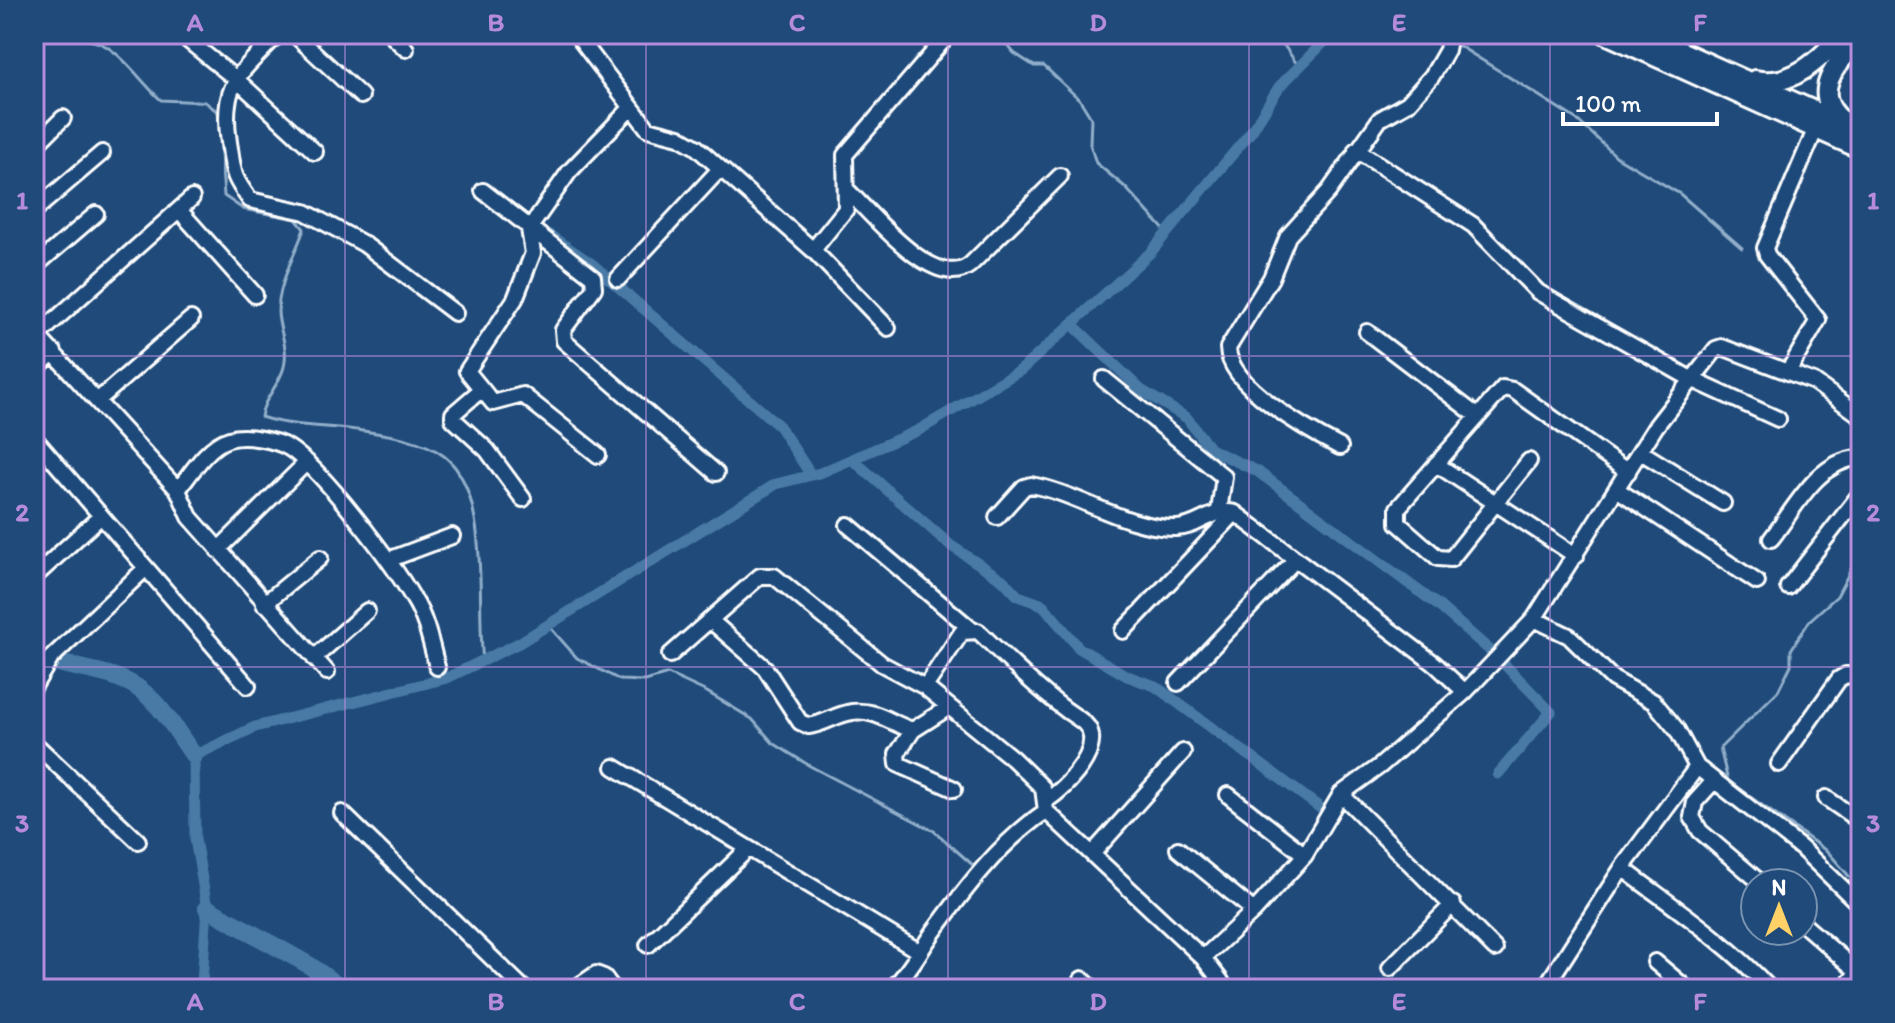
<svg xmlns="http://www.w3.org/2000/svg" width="1895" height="1023" viewBox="0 0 1895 1023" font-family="Itim,sans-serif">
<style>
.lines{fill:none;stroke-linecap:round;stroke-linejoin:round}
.stream{stroke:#92afca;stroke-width:3}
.canal{stroke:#497aa6;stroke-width:11}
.river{stroke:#497aa6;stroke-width:18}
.minor-casing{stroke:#fff;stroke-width:20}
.major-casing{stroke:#fff;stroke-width:24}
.minor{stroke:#1f4a7a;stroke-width:14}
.major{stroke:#1f4a7a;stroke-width:18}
.grid{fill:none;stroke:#b68bdc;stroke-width:2;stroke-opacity:0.55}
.neatline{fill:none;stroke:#b68bdc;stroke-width:3}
.grid-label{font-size:26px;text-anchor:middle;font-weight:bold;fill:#b68bdc}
</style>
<rect width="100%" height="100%" fill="#1f4a7a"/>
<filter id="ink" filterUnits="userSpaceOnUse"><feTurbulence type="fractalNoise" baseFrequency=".0125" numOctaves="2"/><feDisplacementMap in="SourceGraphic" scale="16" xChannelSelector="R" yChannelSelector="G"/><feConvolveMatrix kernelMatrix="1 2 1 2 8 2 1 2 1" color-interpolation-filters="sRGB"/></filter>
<g filter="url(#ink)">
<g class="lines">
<path class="stream" d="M 54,34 C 69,40 89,37 102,44 C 125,56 142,83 161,100 L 205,102 L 218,112 L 224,196 L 243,209 L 296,219 L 304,229 C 295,255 278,284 278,312 C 279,332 289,346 284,367 C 279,386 263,399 261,417 C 294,428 329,425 363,431 C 389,435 422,439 444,456 C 492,493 476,605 483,661
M 998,34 L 1014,53 L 1034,66 L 1044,66 L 1080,100 L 1091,118 L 1090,144 L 1096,163 L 1125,187 L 1167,233
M 1276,34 L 1299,67
M 1453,42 L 1576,119 L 1617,157 L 1680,194 L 1742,248
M 1861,550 L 1837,596 L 1810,620 L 1791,650 L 1791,665 L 1778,691 L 1720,748 L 1728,781 L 1828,852 L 1861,890
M 548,625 L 577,658 L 620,680 L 645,681 L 668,674 L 707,692 L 752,719 L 773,743 L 810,766 L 934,831 L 974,866"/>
<path class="canal" d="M 548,234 L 592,264 L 779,426 L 811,475
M 1072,324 L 1141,390 L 1187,418 L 1210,449 L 1257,471 L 1439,606 L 1493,653
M 852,459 L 950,545 L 1003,580 L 1018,596 L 1043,605 L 1079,648 L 1127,676 L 1155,686 L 1319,807
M 1498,774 L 1551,712 L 1505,665
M 195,989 L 202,982 L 207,908 L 195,839 L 194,756 L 255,727 L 447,678 L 519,643 L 776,484 L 820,473 L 919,430 L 1021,370 L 1151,252 L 1251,132 L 1279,87 L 1332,34"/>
<path class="river" d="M 34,655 C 67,670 113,668 142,691 C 163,707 179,735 194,756
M 207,908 L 309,965 L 342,989"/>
<defs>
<path id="minor" d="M 180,34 L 236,79 L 315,152
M 278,34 C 240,74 220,83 229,142 C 234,173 231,174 250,200 L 305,212 L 364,244 L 455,313
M 294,34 L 361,96
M 390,34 L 406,49
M 576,34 L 648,129 L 679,137 L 696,147 L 813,250 L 888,328
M 34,147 L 63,118
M 1356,150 L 1473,225 L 1538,292 L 1555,302 L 1691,379 L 1778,419
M 847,190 C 871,213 935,293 970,265 L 1060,176
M 483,191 L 593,277 L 594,288 L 563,330 L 564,341 L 716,473
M 179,210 L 255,295
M 34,211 L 102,153
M 813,250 L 846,209 L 845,155 L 949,34
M 34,267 L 96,214
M 618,279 L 719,170
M 34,332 L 178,490 L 190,517 L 327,672
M 1367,332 L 1476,415
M 38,335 L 192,198
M 34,370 L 54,352
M 1789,370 L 1818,320 L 1767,255 L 1765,248 L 1816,128
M 1104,379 L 1224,477 L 1219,511
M 482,389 L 453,414 L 453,419 L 487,450 L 523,499
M 97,401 L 191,319
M 34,438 L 248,686
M 1340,447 C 1309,431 1228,386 1228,348 L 1271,278 L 1288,236 L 1329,191 L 1380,119 L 1408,103 L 1432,76 L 1447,50 L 1450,34
M 1641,452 L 1723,503
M 598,455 L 523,395 L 493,403 L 467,371 L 515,299 L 533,253 L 529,229 L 569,172 L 630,109
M 1529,461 L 1451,559 L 1438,558 L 1398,523 L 1398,508 L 1503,388 L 1513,390 L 1628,472
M 1436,464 L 1576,556
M 178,490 C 191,473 208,445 229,439 C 245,434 276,440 289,448 C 322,469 392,562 413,598 C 426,618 431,643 437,667
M 1618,490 L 1757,582
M 997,517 L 1024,487 L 1031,485 C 1078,493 1126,529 1176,528 C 1198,528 1213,507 1235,513
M 848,525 L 971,629
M 1771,539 C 1794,510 1817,461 1858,458
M 218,550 L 307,462
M 388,560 L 452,536
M 34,577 L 101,516
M 1788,587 L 1861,493
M 264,604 L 320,558
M 1534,619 L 1569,636 L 1613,679 L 1654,702 L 1677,730 L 1697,767 L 1801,848 L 1861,906
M 710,620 L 765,668 L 800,722 L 809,726 C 824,724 837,714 852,712 C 877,709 891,724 913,730 L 949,707
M 1123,631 L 1235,513 L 1435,664 L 1465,692
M 670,655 L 760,576 L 774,576 L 882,664 L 925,687 L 1012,758 L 1043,788 L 1046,811
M 314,658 L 367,611
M 1178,683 L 1296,559
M 34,686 L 51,658 L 146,568
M 925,687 L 962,632 L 978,631 C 1006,658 1035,687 1066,710 C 1075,717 1090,723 1091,736 C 1094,759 1064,789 1047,800
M 913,730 L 897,754 L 898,764 L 954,789
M 34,743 L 138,841
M 1779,764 L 1839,679 L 1846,675 L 1861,677
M 614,767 L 920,952
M 1713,782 L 1695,802 L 1692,817 L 1700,831 L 1761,883
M 1341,794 L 1495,949
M 1228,795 L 1305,855
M 1826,798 L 1861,822
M 342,813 L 524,989
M 1178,849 L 1254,911
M 1092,854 L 1183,752
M 1622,868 C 1672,906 1727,942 1770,989
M 1803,924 L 1858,972
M 648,945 L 747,850
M 1203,958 L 1221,981 L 1213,989
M 1655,962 L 1687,989
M 1390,968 L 1453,904
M 1082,979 L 1093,989
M 574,989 L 596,974 L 604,977 L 613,989
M 892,989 C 909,972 918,954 932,934 C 965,889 999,843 1046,811 L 1203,958 L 1254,911 L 1305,855 L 1341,794 L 1380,766 L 1465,692 L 1534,619 L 1656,426 L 1716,349 L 1722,347 L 1814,382 L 1861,416
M 1544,989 L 1622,868 L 1697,767
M 1844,989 L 1861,968"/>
<path id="major" d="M 1606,34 L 1861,149
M 1642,34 L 1861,132
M 1755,80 C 1792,88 1820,59 1843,34
M 1840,119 C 1809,90 1839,61 1861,38"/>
</defs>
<use href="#minor" class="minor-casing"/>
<use href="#major" class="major-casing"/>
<use href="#minor" class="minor"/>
<use href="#major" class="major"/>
</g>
</g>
<path class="grid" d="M 345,34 L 345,989M 646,34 L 646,989M 948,34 L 948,989M 1249,34 L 1249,989M 1550,34 L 1550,989M 34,356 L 1861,356M 34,667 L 1861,667"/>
<rect width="1895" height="1023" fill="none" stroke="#1f4a7a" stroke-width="88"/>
<g transform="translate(1779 907)"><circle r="38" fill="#1f4a7a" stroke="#7992af" stroke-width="2"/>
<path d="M0-6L14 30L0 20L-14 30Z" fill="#ffd166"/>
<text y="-12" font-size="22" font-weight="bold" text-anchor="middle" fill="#ffffff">N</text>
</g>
<path d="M1563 112v12h154v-12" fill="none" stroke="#ffffff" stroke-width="4"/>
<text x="1575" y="112" font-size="24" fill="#ffffff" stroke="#1f4a7a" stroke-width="6" paint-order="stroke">100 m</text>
<rect x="44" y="44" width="1807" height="935" class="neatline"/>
<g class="grid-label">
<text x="195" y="31">A</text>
<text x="496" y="31">B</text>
<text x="797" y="31">C</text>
<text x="1098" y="31">D</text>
<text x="1399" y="31">E</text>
<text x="1700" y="31">F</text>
<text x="22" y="209">1</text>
<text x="1873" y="209">1</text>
<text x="22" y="521">2</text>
<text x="1873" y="521">2</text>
<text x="22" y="832">3</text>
<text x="1873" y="832">3</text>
<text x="195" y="1010">A</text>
<text x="496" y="1010">B</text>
<text x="797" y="1010">C</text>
<text x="1098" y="1010">D</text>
<text x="1399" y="1010">E</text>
<text x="1700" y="1010">F</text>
</g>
</svg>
